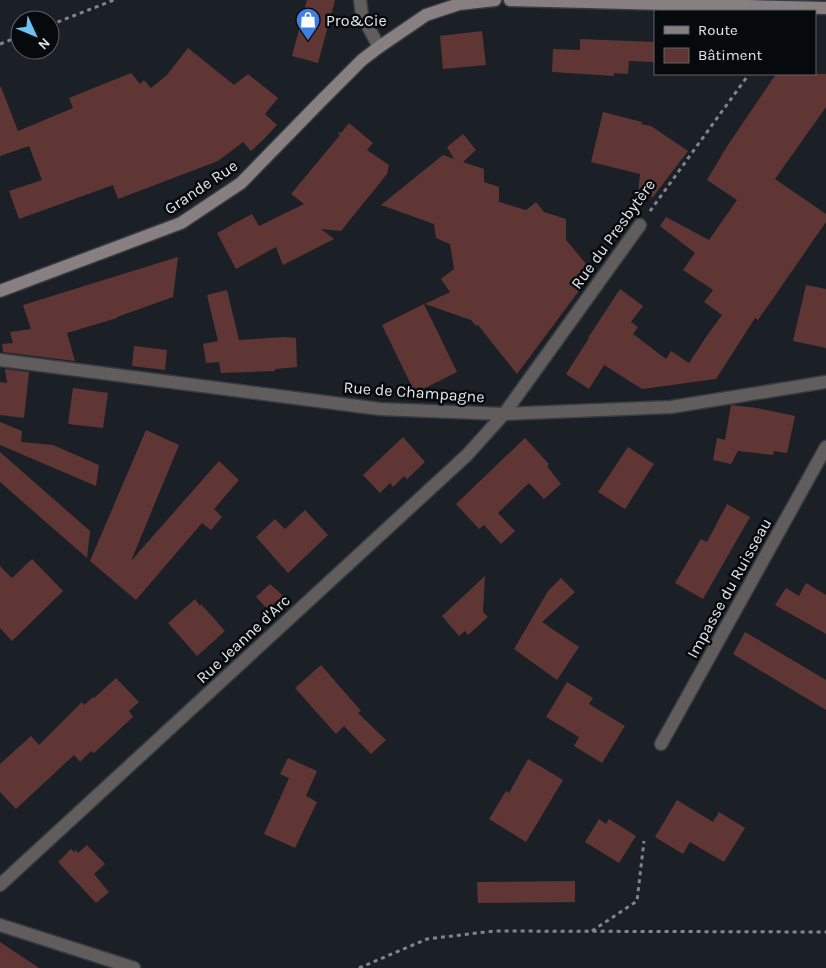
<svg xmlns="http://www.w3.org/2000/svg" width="826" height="968" viewBox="0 0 826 968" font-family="Karla,sans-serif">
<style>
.building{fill:#603634}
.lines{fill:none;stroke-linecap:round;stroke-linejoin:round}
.lane-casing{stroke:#363c42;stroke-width:15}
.street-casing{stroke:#363c42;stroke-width:15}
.secondary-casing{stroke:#363c42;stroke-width:15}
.path{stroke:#80858b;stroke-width:3;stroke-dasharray:4 4;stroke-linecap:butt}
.lane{stroke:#625d5d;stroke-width:12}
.street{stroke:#625d5d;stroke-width:12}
.secondary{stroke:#877f80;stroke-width:12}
.labels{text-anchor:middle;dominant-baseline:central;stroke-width:5;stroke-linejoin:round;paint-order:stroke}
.poi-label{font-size:16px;fill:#e3e7ec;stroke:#070a0c;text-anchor:start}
.street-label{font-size:16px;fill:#e3e7ec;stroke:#070a0c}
</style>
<rect width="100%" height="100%" fill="#1a2026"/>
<path class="building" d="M 307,0 L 335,0 L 318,63 L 292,56 Z
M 482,31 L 486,65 L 443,69 L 440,36 Z
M 580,39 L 655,42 L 655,62 L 629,61 L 628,74 L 614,73 L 614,76 L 552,72 L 553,49 L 580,50 Z
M 188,48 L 234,85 L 248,74 L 278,98 L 265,114 L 277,125 L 264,139 L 251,151 L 243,142 L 218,161 L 118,199 L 113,185 L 19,219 L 9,191 L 42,180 L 29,146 L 0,156 L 0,87 L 1,87 L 18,131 L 73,108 L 69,98 L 131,73 L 140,84 L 144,80 L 151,88 L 167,75 Z
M 776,74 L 826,74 L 826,107 L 775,179 L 826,214 L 826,222 L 758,320 L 755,318 L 716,379 L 642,389 L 604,365 L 589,389 L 566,374 L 589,338 L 588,338 L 620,289 L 643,306 L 631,322 L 638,327 L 633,334 L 666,359 L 671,351 L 689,363 L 706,337 L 722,315 L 704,302 L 713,290 L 683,270 L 695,253 L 660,226 L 666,217 L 709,240 L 737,200 L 707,180 L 726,148 Z
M 603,112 L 642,122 L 641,124 L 651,126 L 688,151 L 653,197 L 638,194 L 640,174 L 591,162 Z
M 349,123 L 373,143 L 367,150 L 389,165 L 387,174 L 341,231 L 321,229 L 334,239 L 283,265 L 276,247 L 236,269 L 217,233 L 252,214 L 259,226 L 304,204 L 291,194 L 340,135 L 338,133 L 339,132 L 341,133 Z
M 463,134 L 476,150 L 463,162 L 484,169 L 484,182 L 499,187 L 499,202 L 526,210 L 536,202 L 544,212 L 566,219 L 566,240 L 593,272 L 517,374 L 478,325 L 476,326 L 471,320 L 425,304 L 450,292 L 441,279 L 454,269 L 450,244 L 436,238 L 434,224 L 381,205 L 443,155 L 454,159 L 447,147 Z
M 178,257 L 173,297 L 117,317 L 117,318 L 67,333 L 75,361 L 3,352 L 2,344 L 13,343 L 10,332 L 31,329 L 23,305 Z
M 806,285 L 826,289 L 826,348 L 793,341 Z
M 227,290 L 239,340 L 286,337 L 296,338 L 297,367 L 275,369 L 275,371 L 221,373 L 219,362 L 206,363 L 203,344 L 218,341 L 207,295 Z
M 424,304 L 457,372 L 415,393 L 382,325 Z
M 134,346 L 167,350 L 165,370 L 132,366 Z
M 5,369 L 29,372 L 24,418 L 0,415 L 0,382 L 7,383 Z
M 73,388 L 108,393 L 103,428 L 68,424 Z
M 731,405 L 757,408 L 795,416 L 787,453 L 774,451 L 773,455 L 738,451 L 731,464 L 713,460 L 717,438 L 725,440 Z
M 0,422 L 22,431 L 21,442 L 53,445 L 99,465 L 96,486 L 0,445 Z
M 146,430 L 179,445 L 131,561 L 219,461 L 239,480 L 214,509 L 222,517 L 211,530 L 202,523 L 136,600 L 90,561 Z
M 403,437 L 425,462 L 407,479 L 404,476 L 393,487 L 390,483 L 380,493 L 363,475 Z
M 525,438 L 549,464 L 547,466 L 561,484 L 544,499 L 529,483 L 498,513 L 515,531 L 501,544 L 484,525 L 479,529 L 456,504 Z
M 628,447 L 654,464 L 625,509 L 598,492 Z
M 0,452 L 90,531 L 87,558 L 0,482 Z
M 727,504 L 750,517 L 703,599 L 675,583 L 701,539 L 707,542 Z
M 305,510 L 328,535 L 288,573 L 256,537 L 275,519 L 285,529 Z
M 32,559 L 63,591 L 12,641 L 0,628 L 0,566 L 12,578 Z
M 485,576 L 483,612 L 488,617 L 468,635 L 465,631 L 459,636 L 442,616 Z
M 561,578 L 575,592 L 542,622 L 579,647 L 557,680 L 514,649 L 548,591 Z
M 806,583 L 826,595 L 826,634 L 775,605 L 786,588 L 799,596 Z
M 270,584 L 289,601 L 274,616 L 256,597 Z
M 195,599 L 200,606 L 201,604 L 225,631 L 197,656 L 168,623 Z
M 745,632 L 826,680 L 826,710 L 733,654 Z
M 321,665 L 361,711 L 358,713 L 386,740 L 371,754 L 344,726 L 336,734 L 295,688 Z
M 116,678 L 139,702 L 129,711 L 133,717 L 94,753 L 91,751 L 80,762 L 74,755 L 16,809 L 0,792 L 0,764 L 31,736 L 39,745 L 82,702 L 84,705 L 93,697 L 94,698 Z
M 567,682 L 593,698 L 589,704 L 625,726 L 602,763 L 574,746 L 579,737 L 546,717 Z
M 288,758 L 317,771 L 306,796 L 317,802 L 295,848 L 264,834 L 289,778 L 280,774 Z
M 528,759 L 563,780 L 526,842 L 489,819 L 506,791 L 509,793 Z
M 677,800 L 713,822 L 719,812 L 745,828 L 724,862 L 690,842 L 683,854 L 655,837 Z
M 599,819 L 606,824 L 609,819 L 636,836 L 619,863 L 585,842 Z
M 87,845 L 105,864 L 94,874 L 109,892 L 96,903 L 58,862 L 71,849 L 74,852 L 76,850 L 78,853 Z
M 575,881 L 575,902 L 478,903 L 477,882 Z
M 0,942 L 39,968 L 0,968 Z"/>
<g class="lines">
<defs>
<path id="lane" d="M 360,0 L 362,15 L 379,47"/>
<path id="street" d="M 0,360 L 380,409 L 504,414 L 671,407 L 826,382
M 661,744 L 826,447
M 0,885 L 467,455 L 504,414 L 640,225
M 0,925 L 134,968"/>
<path id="secondary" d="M 510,0 L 826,8
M 0,291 L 181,223 L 241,183 L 320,102 L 362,60 L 379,47 L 426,15 L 459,4 L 495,0"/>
</defs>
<use href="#lane" class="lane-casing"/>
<use href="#street" class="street-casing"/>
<use href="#secondary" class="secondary-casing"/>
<path class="path" d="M 50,25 L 114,0
M 0,44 L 20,36
M 650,211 L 749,74
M 592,931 L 637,901 L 644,841
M 359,968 L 427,939 L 494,931 L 826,932"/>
<use href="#lane" class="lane"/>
<use href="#street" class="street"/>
<use href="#secondary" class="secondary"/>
</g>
<defs>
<symbol id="shop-pin" viewBox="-11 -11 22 30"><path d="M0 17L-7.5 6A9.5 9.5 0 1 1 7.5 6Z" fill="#3f7fe0" stroke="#070a0c"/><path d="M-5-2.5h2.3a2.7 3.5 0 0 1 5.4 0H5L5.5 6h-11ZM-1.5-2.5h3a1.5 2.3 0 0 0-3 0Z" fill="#fff"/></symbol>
</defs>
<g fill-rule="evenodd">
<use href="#shop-pin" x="294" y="6" width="28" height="38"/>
</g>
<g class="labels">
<g class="poi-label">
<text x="326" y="20">Pro&amp;Cie</text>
</g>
<g class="street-label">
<text transform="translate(201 187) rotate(-34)">Grande Rue</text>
<text transform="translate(613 234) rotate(-54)">Rue du Presbytère</text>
<text transform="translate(414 392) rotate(4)">Rue de Champagne</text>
<text transform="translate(729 588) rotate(-61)">Impasse du Ruisseau</text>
<text transform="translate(243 639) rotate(-43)">Rue Jeanne d'Arc</text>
</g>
</g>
<rect x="654" y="10" width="162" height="65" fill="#070a0c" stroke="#5f6266"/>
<rect x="664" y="26" width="25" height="8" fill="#877f80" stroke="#5f6266"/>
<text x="698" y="35" font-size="15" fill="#e3e7ec">Route</text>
<rect x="664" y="48" width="25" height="15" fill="#603634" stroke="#5f6266"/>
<text x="698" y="60" font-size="15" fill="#e3e7ec">Bâtiment</text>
<g transform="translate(35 35) rotate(134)"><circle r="24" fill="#070a0c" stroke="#5f6266"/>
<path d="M0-4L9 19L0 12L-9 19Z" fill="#6cc3f2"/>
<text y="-8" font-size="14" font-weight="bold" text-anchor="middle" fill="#e3e7ec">N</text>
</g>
</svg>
